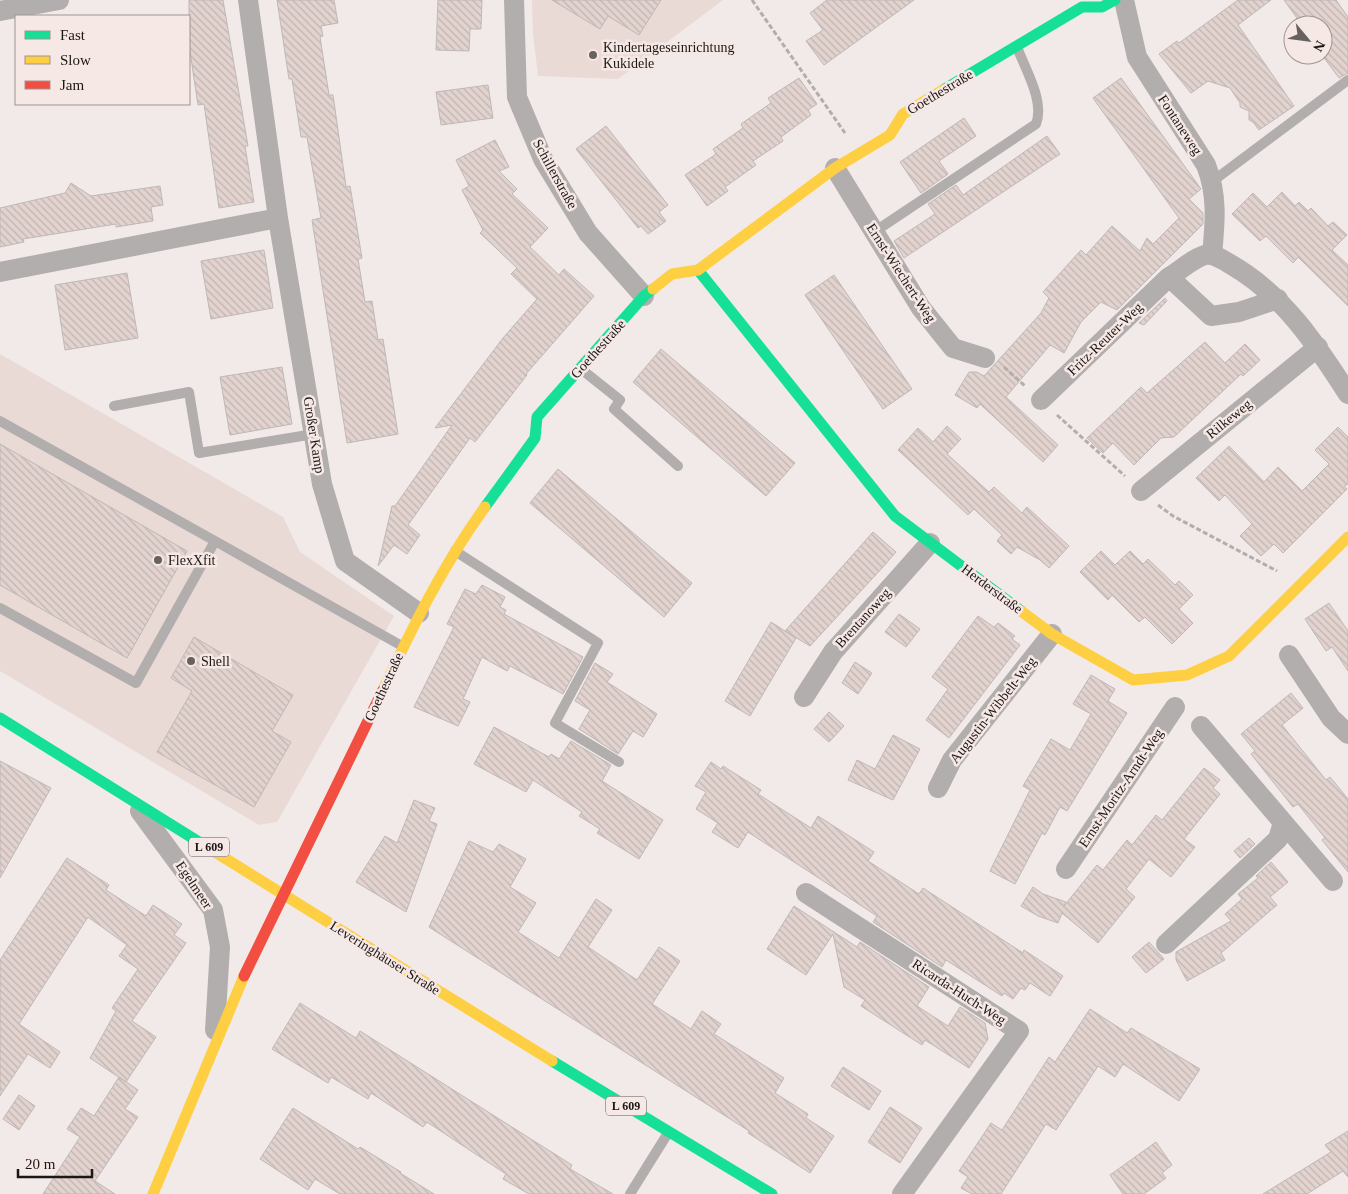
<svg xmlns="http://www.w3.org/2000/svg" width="1348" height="1194" viewBox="0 0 1348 1194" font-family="'Times New Roman',serif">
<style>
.built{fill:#eadad6}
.building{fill:url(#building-back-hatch);stroke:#beb8b7}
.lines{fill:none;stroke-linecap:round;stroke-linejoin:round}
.path{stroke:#b1aeac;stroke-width:3;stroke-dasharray:5 2.5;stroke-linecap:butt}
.lane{stroke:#b1aead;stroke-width:10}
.street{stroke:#b1aead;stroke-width:20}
.fast{stroke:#16e098;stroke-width:11}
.slow{stroke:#ffcf43;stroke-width:11}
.jam{stroke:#f24e42;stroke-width:11}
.poi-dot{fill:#676160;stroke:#f6e8e4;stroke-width:2}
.labels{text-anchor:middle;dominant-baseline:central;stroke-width:5;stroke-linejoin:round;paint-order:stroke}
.shield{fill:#f6e8e4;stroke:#5d5654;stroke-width:1}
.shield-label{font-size:12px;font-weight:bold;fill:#1c1716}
.poi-label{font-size:14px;fill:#1c1716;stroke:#f6e8e4;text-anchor:start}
.street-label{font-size:14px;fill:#1c1716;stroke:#f6e8e4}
</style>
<defs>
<pattern id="building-back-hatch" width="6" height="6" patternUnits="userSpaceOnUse" patternTransform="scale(1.25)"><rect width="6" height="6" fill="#e2d3cf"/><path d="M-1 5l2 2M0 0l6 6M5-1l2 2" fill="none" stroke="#c1b4b1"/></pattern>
</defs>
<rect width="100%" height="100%" fill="#f2eae8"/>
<path class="built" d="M 532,0 L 723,0 L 618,79 L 538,76 L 533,34 Z
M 0,354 L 283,517 L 300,552 L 394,616 L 277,822 L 259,825 L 0,671 Z"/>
<path class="building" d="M 189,0 L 223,0 L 248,146 L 245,146 L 254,202 L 219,208 L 204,104 L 198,105 L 189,45 Z
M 277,0 L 334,0 L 338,23 L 321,26 L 323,36 L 320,37 L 329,95 L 333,95 L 346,187 L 350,186 L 362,258 L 358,259 L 365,302 L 372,301 L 378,340 L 383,339 L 398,434 L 347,443 L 312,220 L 321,218 L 307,137 L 301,137 L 292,79 L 289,79 Z
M 438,0 L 482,0 L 481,29 L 470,29 L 469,51 L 436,50 Z
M 552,0 L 661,0 L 639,35 L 608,16 L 600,29 Z
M 827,0 L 914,0 L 824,65 L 806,41 L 823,30 L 810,13 Z
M 1238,0 L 1271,0 L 1238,25 L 1294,106 L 1259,130 L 1253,122 L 1249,120 L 1249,111 L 1240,107 L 1240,103 L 1230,88 L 1208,81 L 1191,93 L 1159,54 L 1177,41 L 1179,43 Z
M 1284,0 L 1336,0 L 1348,17 L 1348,73 L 1339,78 L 1322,55 L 1323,25 L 1302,25 Z
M 799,78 L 817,104 L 808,110 L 811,115 L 781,137 L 783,141 L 753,161 L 756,165 L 725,187 L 728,191 L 707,206 L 685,175 L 716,154 L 713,149 L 743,128 L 741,124 L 771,103 L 768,98 Z
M 1121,78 L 1201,189 L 1189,199 L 1203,213 L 1203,224 L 1117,310 L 1101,302 L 1081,322 L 1064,353 L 1050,345 L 1006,397 L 1058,445 L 1043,462 L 980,404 L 977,408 L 955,395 L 969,372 L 977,372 L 984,376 L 1041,313 L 1049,298 L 1043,292 L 1081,250 L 1086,255 L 1112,226 L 1140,251 L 1147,238 L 1153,244 L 1179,218 L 1093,98 Z
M 488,85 L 493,118 L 441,125 L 436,92 Z
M 964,118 L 976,136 L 939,161 L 948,174 L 921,193 L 900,162 Z
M 606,126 L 668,205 L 659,212 L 666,221 L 648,234 L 641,226 L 638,228 L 576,149 Z
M 1047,136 L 1060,154 L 904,258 L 894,241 L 935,214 L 928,204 L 956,185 L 963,195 Z
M 495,140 L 509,167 L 499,171 L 517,189 L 512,194 L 548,228 L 530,247 L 559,275 L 564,269 L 594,296 L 526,374 L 527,375 L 475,442 L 470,438 L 408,525 L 420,535 L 407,554 L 394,545 L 378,566 L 392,506 L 395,506 L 452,425 L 435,428 L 503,338 L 537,299 L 511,274 L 517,268 L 480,233 L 483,230 L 462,190 L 469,186 L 456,160 Z
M 71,183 L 91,196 L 160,186 L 163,205 L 151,207 L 153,221 L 116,227 L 116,224 L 23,239 L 24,242 L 0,247 L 0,208 L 65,193 Z
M 1282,192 L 1295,206 L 1299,202 L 1308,211 L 1311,208 L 1328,226 L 1333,222 L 1347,235 L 1332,250 L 1348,265 L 1348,306 L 1298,257 L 1293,263 L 1266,236 L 1260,241 L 1232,214 L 1253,193 L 1267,207 Z
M 264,250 L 273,308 L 211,319 L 201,261 Z
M 127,273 L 138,338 L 65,350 L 55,285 Z
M 834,275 L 912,389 L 883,409 L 805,295 Z
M 1165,298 L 1167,301 L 1144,325 L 1139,323 Z
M 1205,342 L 1225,363 L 1245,344 L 1260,360 L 1243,376 L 1241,374 L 1174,437 L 1161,438 L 1134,465 L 1113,443 L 1103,453 L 1087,438 L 1141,387 L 1147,393 Z
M 661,349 L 795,463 L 766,496 L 633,382 Z
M 282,367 L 292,424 L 230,435 L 220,377 Z
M 947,426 L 961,439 L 947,454 L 989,492 L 994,487 L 1022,513 L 1027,507 L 1069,546 L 1049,568 L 1040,560 L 1017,547 L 1011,554 L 997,541 L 1002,535 L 974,509 L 968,515 L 898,450 L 918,428 L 933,442 Z
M 1338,427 L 1348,437 L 1348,484 L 1344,486 L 1347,489 L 1283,553 L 1274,544 L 1261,556 L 1240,536 L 1252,524 L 1225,495 L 1219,501 L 1196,478 L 1229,446 L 1264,482 L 1278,467 L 1302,491 L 1329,464 L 1315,450 Z
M 0,444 L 187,551 L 127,658 L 0,585 Z
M 558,469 L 692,583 L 664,617 L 530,503 Z
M 873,532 L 896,552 L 883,567 L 810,646 L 785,631 Z
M 1101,551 L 1115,565 L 1130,551 L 1143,564 L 1148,559 L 1175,585 L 1179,581 L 1193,595 L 1179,609 L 1193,623 L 1172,644 L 1145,617 L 1139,622 L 1112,595 L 1108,600 L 1080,572 Z
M 482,585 L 505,597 L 500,607 L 506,610 L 504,614 L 583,657 L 563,694 L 510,666 L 507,671 L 482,657 L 463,699 L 470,702 L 458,726 L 414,707 L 454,627 L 447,624 L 465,589 L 476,594 Z
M 1329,603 L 1348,631 L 1348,671 L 1332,647 L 1326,651 L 1305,619 Z
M 899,614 L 920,629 L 906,647 L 885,632 Z
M 978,616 L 994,627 L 998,623 L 1015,636 L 1012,639 L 1020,645 L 949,738 L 926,720 L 948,689 L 932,677 Z
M 771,622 L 796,638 L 750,716 L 725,701 Z
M 194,637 L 293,695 L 272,731 L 291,742 L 254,807 L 157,752 L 192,691 L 171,678 Z
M 855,662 L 872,673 L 858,694 L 842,683 Z
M 595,663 L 613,674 L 607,682 L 657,714 L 643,737 L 633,731 L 618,754 L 579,729 L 590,710 L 575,701 Z
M 1091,675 L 1115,689 L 1108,701 L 1127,713 L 1067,811 L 1060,807 L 1045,835 L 1042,833 L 1015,884 L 990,871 L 1030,790 L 1023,786 L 1051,739 L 1070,750 L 1091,714 L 1073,704 Z
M 1291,693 L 1303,708 L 1282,725 L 1326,780 L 1330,777 L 1348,799 L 1348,872 L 1322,840 L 1325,838 L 1298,804 L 1293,807 L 1251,754 L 1255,751 L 1241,734 Z
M 829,712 L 844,726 L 829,742 L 814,729 Z
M 494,727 L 549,757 L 551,754 L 559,759 L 571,741 L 611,765 L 602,781 L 663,820 L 639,859 L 597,833 L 600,829 L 579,816 L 582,812 L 533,780 L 526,792 L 474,764 Z
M 893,735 L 920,749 L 893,800 L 848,780 L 857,760 L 875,769 Z
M 0,761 L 51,788 L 0,878 Z
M 711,762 L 721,769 L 723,766 L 761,790 L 758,794 L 811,828 L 818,816 L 874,852 L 868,861 L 919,894 L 923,888 L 1023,953 L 1024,950 L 1063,976 L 1050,996 L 1030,983 L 1025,990 L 1021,988 L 1013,999 L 1004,993 L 1002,996 L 946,960 L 942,967 L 873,922 L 877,916 L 748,832 L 738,848 L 712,832 L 718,823 L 696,809 L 706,792 L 695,786 Z
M 1204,768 L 1220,780 L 1213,788 L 1220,794 L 1184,839 L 1195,847 L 1171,877 L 1149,859 L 1126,889 L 1135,897 L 1098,943 L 1062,913 L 1058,923 L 1038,916 L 1021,906 L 1033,887 L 1043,894 L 1066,902 L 1064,906 L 1097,865 L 1103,870 L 1127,840 L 1132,845 L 1156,815 L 1162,820 Z
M 414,800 L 435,808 L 429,821 L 437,824 L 406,912 L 356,882 L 385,836 L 397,843 Z
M 1249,838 L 1255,844 L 1240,858 L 1234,851 Z
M 469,841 L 493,852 L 499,844 L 526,859 L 510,887 L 536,903 L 518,932 L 559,958 L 596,899 L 612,910 L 588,947 L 637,980 L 659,947 L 680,961 L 652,1004 L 691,1029 L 702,1011 L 721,1024 L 714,1034 L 784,1078 L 775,1093 L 808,1114 L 806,1118 L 834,1136 L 810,1173 L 748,1133 L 749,1131 L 429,927 Z
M 67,858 L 109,885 L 106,890 L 146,916 L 153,905 L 182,924 L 174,935 L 186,943 L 132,1021 L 156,1037 L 126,1082 L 90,1058 L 116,1011 L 112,1008 L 138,969 L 119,956 L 127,945 L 88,917 L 19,1024 L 60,1052 L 50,1068 L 28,1054 L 0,1096 L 0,960 Z
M 1271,862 L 1288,882 L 1270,897 L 1277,905 L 1221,953 L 1225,960 L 1187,981 L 1176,960 L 1176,952 L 1231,921 L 1225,914 L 1242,899 L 1238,894 L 1258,878 L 1256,876 Z
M 794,906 L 857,947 L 860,942 L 929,987 L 917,1006 L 948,1026 L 960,1007 L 985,1023 L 988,1039 L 969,1068 L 925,1040 L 922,1045 L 861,1006 L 865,1000 L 844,987 L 833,934 L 806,975 L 767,949 Z
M 1149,942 L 1164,959 L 1146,973 L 1132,957 Z
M 300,1003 L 356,1038 L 360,1031 L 572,1165 L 570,1169 L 613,1194 L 529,1194 L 503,1179 L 506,1174 L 427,1122 L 423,1127 L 371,1093 L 368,1099 L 331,1077 L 328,1083 L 272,1049 Z
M 1090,1009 L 1127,1033 L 1131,1028 L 1200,1069 L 1179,1101 L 1123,1064 L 1115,1077 L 1098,1066 L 1056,1130 L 1046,1124 L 1001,1194 L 972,1194 L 961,1188 L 968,1177 L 959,1171 L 991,1123 L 1002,1130 L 1049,1057 L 1055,1062 Z
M 843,1067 L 881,1091 L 869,1110 L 831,1086 Z
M 119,1077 L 138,1090 L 125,1109 L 138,1117 L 95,1181 L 115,1194 L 43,1194 L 80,1137 L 67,1129 L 81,1108 L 94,1116 Z
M 19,1095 L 35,1106 L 19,1130 L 3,1119 Z
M 890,1107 L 922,1128 L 900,1163 L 868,1142 Z
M 293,1108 L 358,1149 L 360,1147 L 401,1172 L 400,1173 L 434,1194 L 340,1194 L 315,1179 L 308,1190 L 260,1159 Z
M 1348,1131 L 1348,1177 L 1343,1171 L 1307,1194 L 1263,1194 L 1331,1152 L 1325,1145 Z
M 1156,1142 L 1172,1165 L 1162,1173 L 1166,1178 L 1144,1194 L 1123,1194 L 1110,1175 Z"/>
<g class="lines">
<path class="path" d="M 752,0 L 845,133
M 1004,367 L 1025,386
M 1057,415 L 1125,476
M 1158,505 L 1173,516 L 1277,571"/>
<path class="lane" d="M 1213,181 L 1348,80
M 874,232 L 1036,124 C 1045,101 1025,69 1017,47
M 581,369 L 620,400 L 614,409 L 678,466
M 114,406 L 189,392 L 199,453 L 314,434
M 0,421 L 215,541
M 455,551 L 598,643 L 555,723 L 619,762
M 0,608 L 136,683 L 215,541 L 402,646
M 630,1194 L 668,1133"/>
<path class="street" d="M 248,0 L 278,218 L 322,484 L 345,561 L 419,613
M 514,0 L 517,97 L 543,159 L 588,233 L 644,296
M 1124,0 L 1137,57 L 1206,165 C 1218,195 1215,224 1212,255
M 0,11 L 59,0
M 835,168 L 921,308 L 953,348 L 985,358
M 0,272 L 278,218
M 1278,299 L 1239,312 L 1211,316 L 1169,277 C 1180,271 1193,258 1205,255 C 1214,253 1223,260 1230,264 C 1283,294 1316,344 1348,394
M 1041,400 L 1169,277
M 1141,491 L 1318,347
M 1289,655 L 1331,718 L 1348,734
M 804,697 L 833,652 L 930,543
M 1201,726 L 1333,881
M 938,788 L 952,760 L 1052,634
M 140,811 L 213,910 L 220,947 L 215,1030
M 1066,869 L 1175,707
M 806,893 L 1019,1031 L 902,1194
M 1166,944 L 1278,839 L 1283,823"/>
<path class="fast" d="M 943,90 L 1082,7 L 1102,7 L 1115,0
M 698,270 L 895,516 L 1021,611
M 485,507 L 535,438 L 537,417 L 644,296 L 653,289
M 0,718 L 215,852
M 552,1061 L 772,1194"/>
<path class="slow" d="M 653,289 L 672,274 L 698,270 L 835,168 L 890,135 L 903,114 L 943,90
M 1021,611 L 1052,634 L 1133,680 L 1187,675 L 1229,656 L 1348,537
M 383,690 C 413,626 443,565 485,507
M 215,852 L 552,1061
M 153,1194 L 244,976"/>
<path class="jam" d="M 244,976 L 383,690"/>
</g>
<g class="poi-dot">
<circle cx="593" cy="55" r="5"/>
<circle cx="158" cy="560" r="5"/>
<circle cx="191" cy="661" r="5"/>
</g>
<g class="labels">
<g class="shield">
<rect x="189" y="837.5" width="40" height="19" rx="4"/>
<rect x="606" y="1096.5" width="40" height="19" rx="4"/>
</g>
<g class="shield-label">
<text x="209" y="847">L 609</text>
<text x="626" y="1106">L 609</text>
</g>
<g class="poi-label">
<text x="603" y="47">Kindertageseinrichtung<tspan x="603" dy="16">Kukidele</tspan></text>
<text x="168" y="560">FlexXfit</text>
<text x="201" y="661">Shell</text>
</g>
<g class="street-label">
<text transform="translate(940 92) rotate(-31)">Goethestraße</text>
<text transform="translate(1180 125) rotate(57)">Fontaneweg</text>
<text transform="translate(555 174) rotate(61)">Schillerstraße</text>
<text transform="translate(901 273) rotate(57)">Ernst-Wiechert-Weg</text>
<text transform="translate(1105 339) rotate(-44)">Fritz-Reuter-Weg</text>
<text transform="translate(598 349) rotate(-48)">Goethestraße</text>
<text transform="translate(1229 419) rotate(-39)">Rilkeweg</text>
<text transform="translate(314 435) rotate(81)">Großer Kamp</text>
<text transform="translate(992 589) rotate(37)">Herderstraße</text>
<text transform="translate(863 618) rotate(-48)">Brentanoweg</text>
<text transform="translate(384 687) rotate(-65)">Goethestraße</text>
<text transform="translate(993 710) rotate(-52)">Augustin-Wibbelt-Weg</text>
<text transform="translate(1121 788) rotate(-56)">Ernst-Moritz-Arndt-Weg</text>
<text transform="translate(194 885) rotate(56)">Egelmeer</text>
<text transform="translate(385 958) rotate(32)">Leveringhäuser Straße</text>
<text transform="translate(959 992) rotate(33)">Ricarda-Huch-Weg</text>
</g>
</g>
<rect x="15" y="15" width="175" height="90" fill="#f6e8e4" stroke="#9f9492"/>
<rect x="25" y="31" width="25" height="8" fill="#16e098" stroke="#9f9492"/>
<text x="60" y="40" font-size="15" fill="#1c1716">Fast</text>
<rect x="25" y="56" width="25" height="8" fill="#ffcf43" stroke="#9f9492"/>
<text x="60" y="65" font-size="15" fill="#1c1716">Slow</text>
<rect x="25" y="81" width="25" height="8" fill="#f24e42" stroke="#9f9492"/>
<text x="60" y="90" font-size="15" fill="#1c1716">Jam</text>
<g transform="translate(1308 40) rotate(119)"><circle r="24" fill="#f6e8e4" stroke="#9f9492"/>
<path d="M0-4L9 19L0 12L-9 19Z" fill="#676160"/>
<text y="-8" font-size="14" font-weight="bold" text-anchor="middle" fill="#1c1716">N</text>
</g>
<path d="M18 1169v8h74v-8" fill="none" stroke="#1c1716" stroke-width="2.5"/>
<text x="25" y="1169" font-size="15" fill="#1c1716" stroke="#f6e8e4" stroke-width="4" paint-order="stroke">20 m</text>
</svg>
